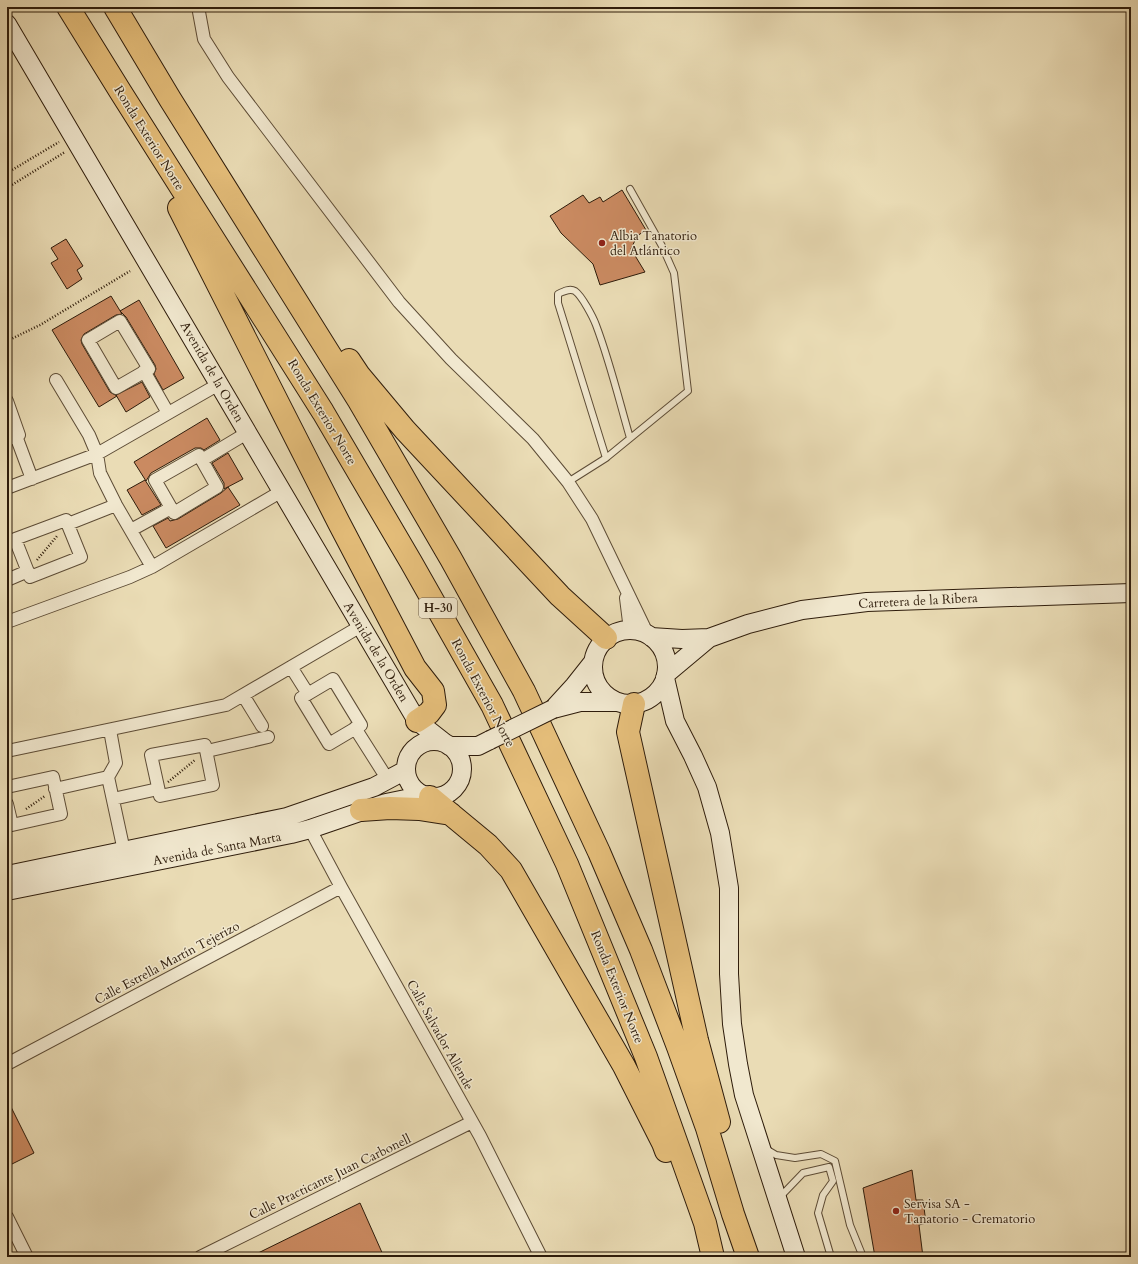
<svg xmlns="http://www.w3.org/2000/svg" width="1138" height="1264" viewBox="0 0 1138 1264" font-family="Cardo,serif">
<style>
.building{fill:#ca8a61;stroke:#2e1c0b}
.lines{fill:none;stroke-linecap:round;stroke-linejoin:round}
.lane-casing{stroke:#5d4c36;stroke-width:8}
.street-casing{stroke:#5d4c36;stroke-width:14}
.secondary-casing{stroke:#2e1c0b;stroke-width:20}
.highway-casing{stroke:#2e1c0b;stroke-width:24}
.path{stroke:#2e1c0b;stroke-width:2.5;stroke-dasharray:1 2;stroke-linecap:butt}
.lane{stroke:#f1e8cf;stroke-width:6}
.street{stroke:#f1e8cf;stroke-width:12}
.secondary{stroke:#f1e8cf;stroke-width:18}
.highway{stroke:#e5be7a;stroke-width:22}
.secondary-bridge-casing{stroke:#2e1c0b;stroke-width:20;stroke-linecap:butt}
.secondary-bridge{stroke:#f1e8cf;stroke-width:18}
.poi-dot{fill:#8f2418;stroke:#f1e8cf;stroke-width:1.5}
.labels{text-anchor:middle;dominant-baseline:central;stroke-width:3;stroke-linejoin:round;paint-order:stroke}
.shield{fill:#f1e8cf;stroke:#685946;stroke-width:1}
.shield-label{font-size:12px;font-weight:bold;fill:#2e1c0b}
.street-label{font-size:13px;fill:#2e1c0b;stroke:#f1e8cf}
.poi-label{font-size:13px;fill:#2e1c0b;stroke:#f1e8cf;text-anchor:start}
</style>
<rect width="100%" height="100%" fill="#eadcb5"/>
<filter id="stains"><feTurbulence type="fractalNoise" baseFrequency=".005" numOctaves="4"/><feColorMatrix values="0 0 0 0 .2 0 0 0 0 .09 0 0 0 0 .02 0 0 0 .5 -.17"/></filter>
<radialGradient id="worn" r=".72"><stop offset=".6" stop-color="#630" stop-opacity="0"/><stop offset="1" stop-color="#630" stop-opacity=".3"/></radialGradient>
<path class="building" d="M 622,190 L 646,230 L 637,236 L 631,249 L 645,272 L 600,285 L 593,264 L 561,233 L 550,216 L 583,195 L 589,203 L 600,197 L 603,202 Z
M 66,239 L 83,266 L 77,270 L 82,279 L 67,289 L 51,263 L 58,259 L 51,248 Z
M 111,296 L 122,314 L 116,315 L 84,334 L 81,340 L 82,344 L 110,392 L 117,396 L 99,407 L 52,330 Z
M 139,300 L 184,378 L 163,390 L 154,374 L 156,369 L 155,365 L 126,317 L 120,311 Z
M 142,382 L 150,397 L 126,412 L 116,395 Z
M 207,418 L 220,440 L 204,450 L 201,448 L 195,448 L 151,473 L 146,481 L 134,462 Z
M 228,453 L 243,479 L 224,489 L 224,483 L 212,463 Z
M 145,480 L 161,505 L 142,515 L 127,490 Z
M 228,487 L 240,505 L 166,548 L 153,526 L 168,518 L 170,521 L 178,519 L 221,493 Z
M 7,1099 L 34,1153 L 10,1165 L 7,1159 Z
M 912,1170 L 916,1200 L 923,1200 L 926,1223 L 919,1225 L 923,1257 L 875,1257 L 863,1188 Z
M 360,1203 L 384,1257 L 250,1257 Z"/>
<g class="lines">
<defs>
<path id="lane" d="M 606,458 L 558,303 L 558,294 C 564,291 570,288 575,291 C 582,296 593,317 596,325 C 610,362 619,400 630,438
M 568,482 L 606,458 L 688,391 L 674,273 L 662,246 L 630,189
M 766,1149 L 776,1155 L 795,1158 L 821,1154 L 835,1161 L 850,1225 L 863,1257
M 779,1198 L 803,1173 L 829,1167 L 833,1181 L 823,1195 L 818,1213 L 831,1257"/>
<path id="street" d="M 199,12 L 204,39 L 228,77 L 399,302 L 451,359 L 533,439 L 568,482 L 592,519 L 648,635
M 120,321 L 149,369 L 116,388 L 88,340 Z
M 144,371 L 168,413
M 56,380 L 89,435 L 97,454 L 100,473 L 116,505 L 152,567
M 7,401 L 19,435 L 7,439
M 16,436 L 32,479
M 199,455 L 217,487 L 174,513 L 155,480 Z
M 202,460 L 247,433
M 7,488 L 97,454 L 219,384
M 66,520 L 81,557 L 30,577 L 15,539 Z
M 68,524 L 116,505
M 131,530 L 171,508
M 7,580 L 28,571
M 626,598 L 630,630
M 7,622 L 130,577 L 152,567 L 282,491
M 291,667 L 308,694
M 333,679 L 361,725 L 329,744 L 301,698 Z
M 243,695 L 262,726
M 355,728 L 388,780
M 205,745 L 213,785 L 160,796 L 151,755 Z
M 7,751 L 226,705 L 361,626
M 207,751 L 268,737
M 108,777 L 124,851
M 108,777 L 116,763 L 110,730
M 7,787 L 53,777 L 61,814 L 12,825 L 7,804
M 55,789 L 108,777
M 113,799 L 158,789
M 310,829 L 341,887 L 480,1136 L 541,1257
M 7,1064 L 341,887
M 7,1217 L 27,1257
M 200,1257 L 472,1122"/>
<path id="secondary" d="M 7,24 L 417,721 L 445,743
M593 667a37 37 0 1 1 74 0a37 37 0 1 1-74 0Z
M 651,637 L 682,639 L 709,638 L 748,624 L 802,610 L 867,602 L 1131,593
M 666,674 L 709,638
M 665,678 L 675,721 L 693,756 L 707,787 L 720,833 L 729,888 L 729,974 L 732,1024 L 738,1064 L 744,1095 L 796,1257
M 553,709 L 580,702 L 616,702
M 553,709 L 574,686 L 593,662
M406 769a28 28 0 1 1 56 0a28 28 0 1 1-56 0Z
M 449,746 L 478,746 L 490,740
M 7,875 L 287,817 L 374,787 L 406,770
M 7,891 L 291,834 L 310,829 L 386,803 L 425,795"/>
<path id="highway" d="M 68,7 L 120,91 L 323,412 L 411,562 L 492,705 L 567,864 L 646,1057 L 705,1223 L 713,1257
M 115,7 L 170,99 L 359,401 L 451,559 L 524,691 L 599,852 L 641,950 L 678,1047 L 707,1128 L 733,1214 L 748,1257
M 179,208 L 339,523 L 415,668 L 433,691 L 435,705 L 429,713 L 417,721
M 349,360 L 359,375 L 405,430 L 560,596 L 606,638
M 634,704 L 628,732 L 697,1040 L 719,1122
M 430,797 L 488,845 L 511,870 L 624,1066 L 663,1143 L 666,1151
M 361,810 L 390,808 L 419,809 L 451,814"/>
</defs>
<use href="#lane" class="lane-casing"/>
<use href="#street" class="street-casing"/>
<use href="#secondary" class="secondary-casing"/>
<use href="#highway" class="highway-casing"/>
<path class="path" d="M 7,173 L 59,142
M 7,188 L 65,152
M 7,341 L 40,325 L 130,271
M 37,560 L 57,536
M 168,782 L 195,760
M 26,809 L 45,796"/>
<use href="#lane" class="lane"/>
<use href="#street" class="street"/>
<use href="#secondary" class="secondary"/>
<use href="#highway" class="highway"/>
<defs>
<path id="secondary-bridge" d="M 490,740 L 553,709"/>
</defs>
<use href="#secondary-bridge" class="secondary-bridge-casing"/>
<use href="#secondary-bridge" class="secondary-bridge"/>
</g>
<g class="poi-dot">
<circle cx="602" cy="243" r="4"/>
<circle cx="896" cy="1211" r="4"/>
</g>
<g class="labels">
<rect class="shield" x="419" y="598" width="38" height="20" rx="3"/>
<g class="shield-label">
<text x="438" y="608">H-30</text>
</g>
<g class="street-label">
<text transform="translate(149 138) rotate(58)">Ronda Exterior Norte</text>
<text transform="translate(212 372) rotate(60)">Avenida de la Orden</text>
<text transform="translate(322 412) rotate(59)">Ronda Exterior Norte</text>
<text transform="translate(918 601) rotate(-3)">Carretera de la Ribera</text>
<text transform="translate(376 652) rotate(59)">Avenida de la Orden</text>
<text transform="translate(483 693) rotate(62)">Ronda Exterior Norte</text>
<text transform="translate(217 849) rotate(-11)">Avenida de Santa Marta</text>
<text transform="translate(167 963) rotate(-28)">Calle Estrella Martín Tejerizo</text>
<text transform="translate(617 987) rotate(68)">Ronda Exterior Norte</text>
<text transform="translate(440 1035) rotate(61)">Calle Salvador Allende</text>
<text transform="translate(330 1177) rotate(-26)">Calle Practicante Juan Carbonell</text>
</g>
<g class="poi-label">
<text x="610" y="236">Albia Tanatorio<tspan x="610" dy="15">del Atlántico</tspan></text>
<text x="904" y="1204">Servisa SA -<tspan x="904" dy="15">Tanatorio - Crematorio</tspan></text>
</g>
</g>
<rect width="1138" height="1264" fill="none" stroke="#eadcb5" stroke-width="24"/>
<rect x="8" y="8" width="1122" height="1248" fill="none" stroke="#2e1c0b" stroke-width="2"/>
<rect x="12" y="12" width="1114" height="1240" fill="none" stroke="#2e1c0b"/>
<rect width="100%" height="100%" filter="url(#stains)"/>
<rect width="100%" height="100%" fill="url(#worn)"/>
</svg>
